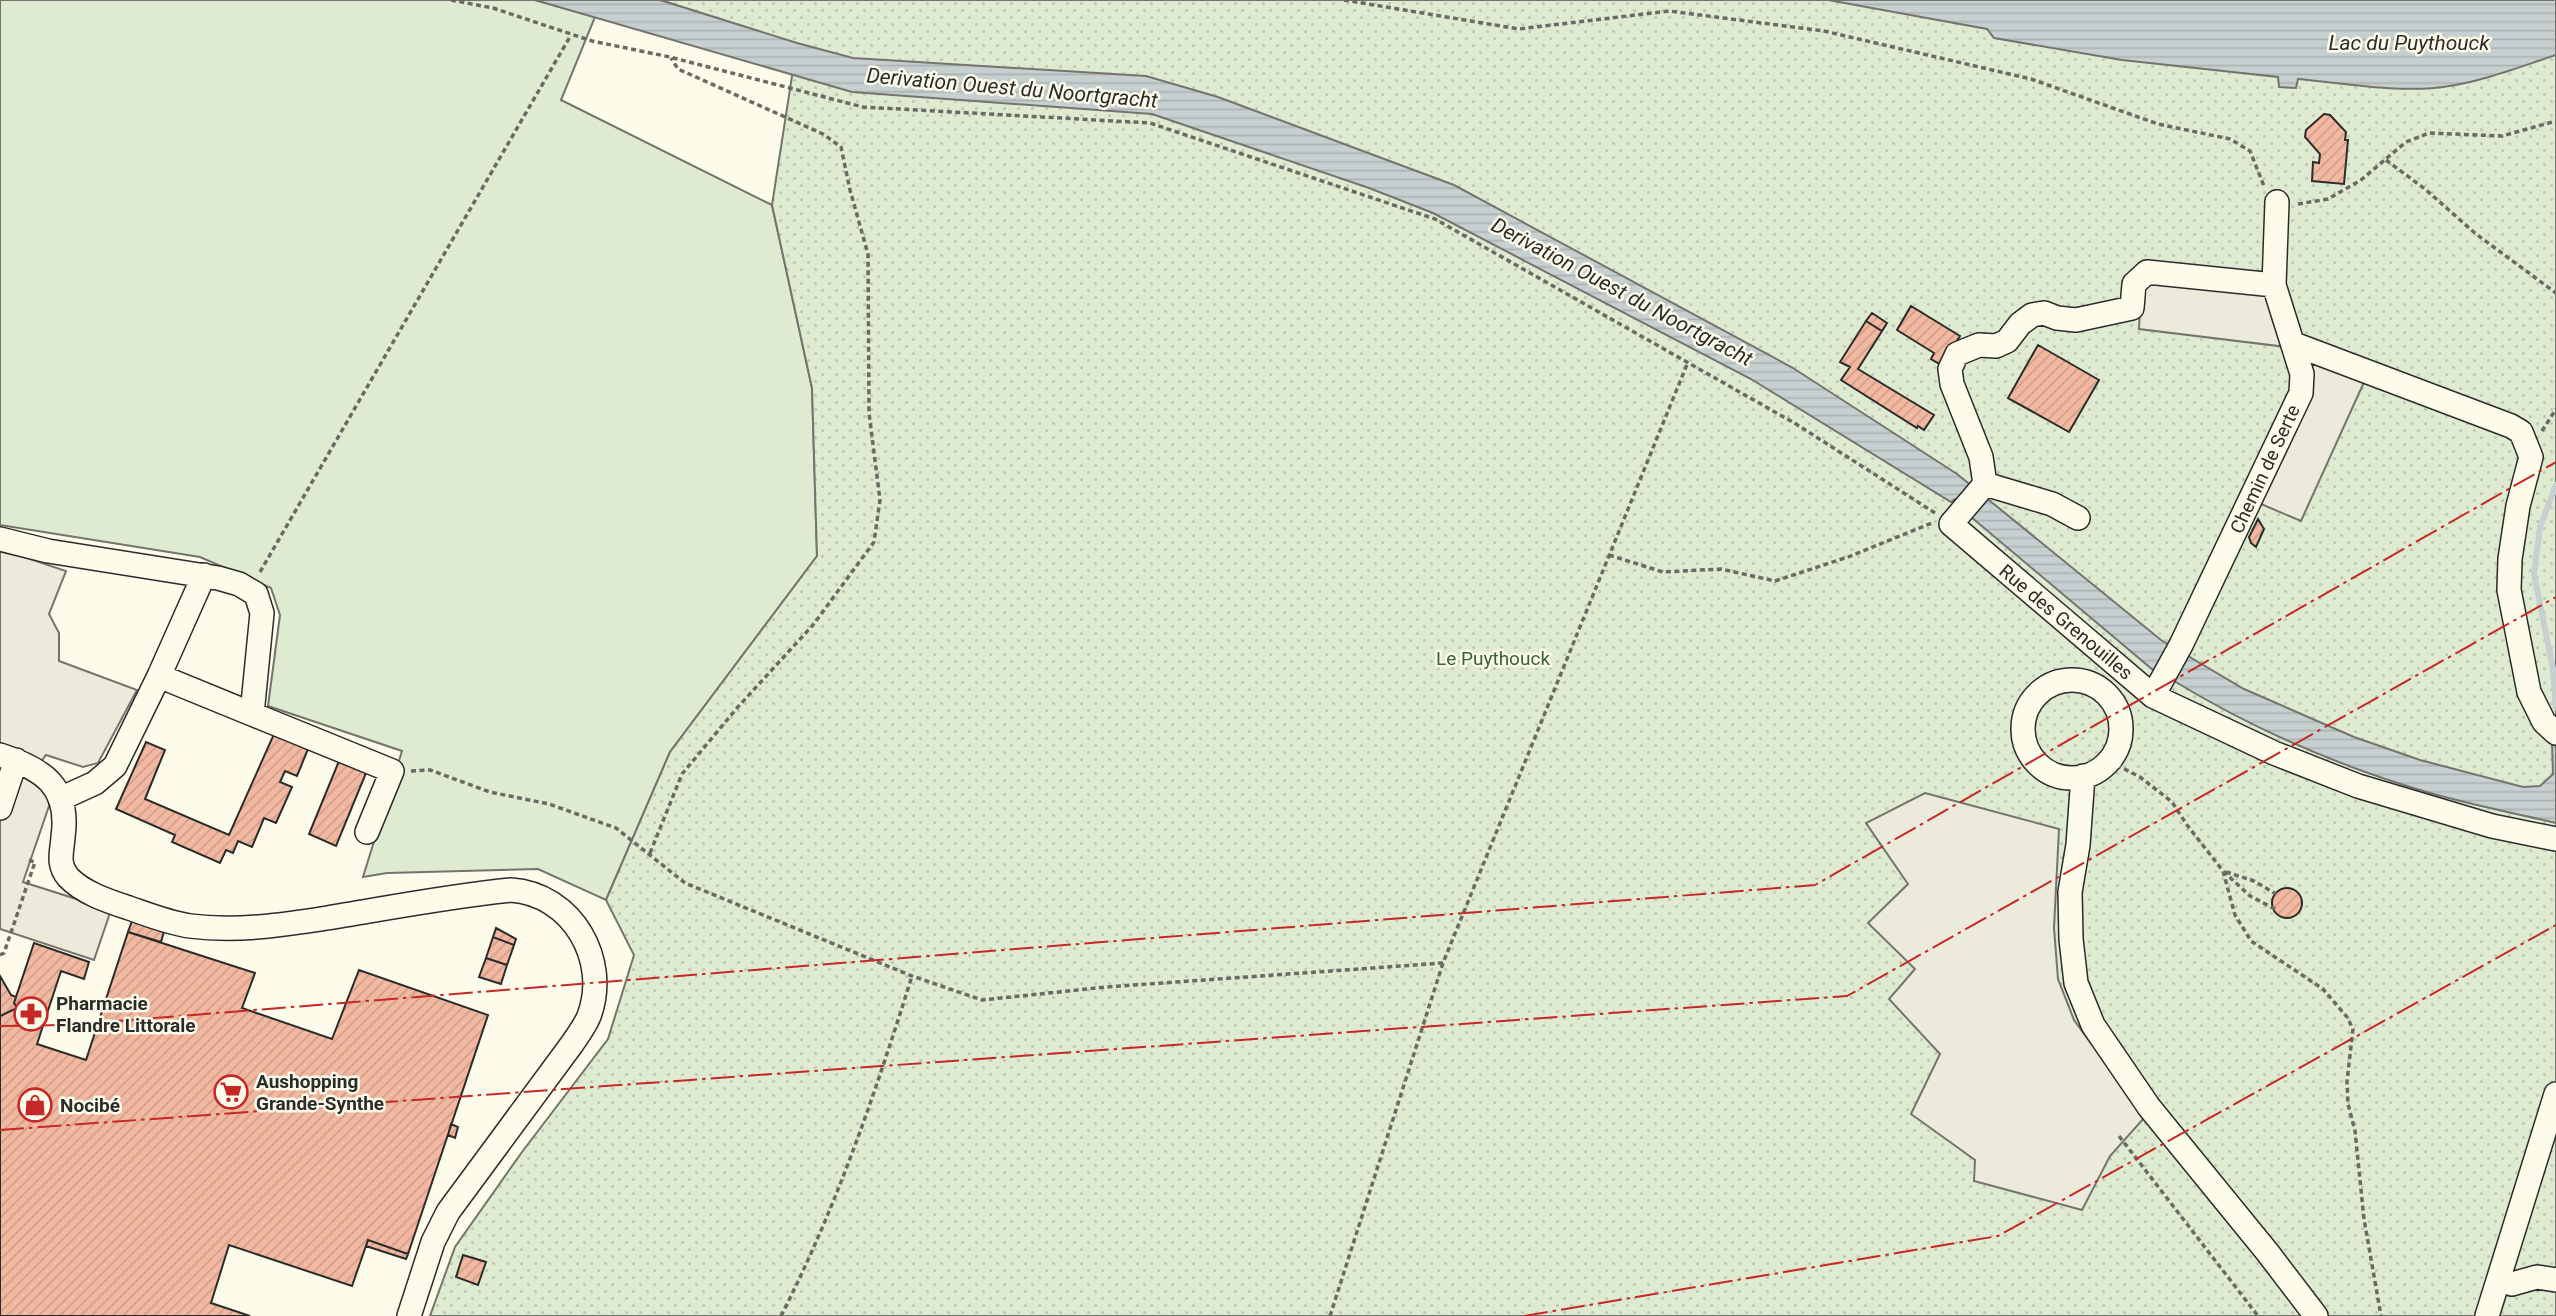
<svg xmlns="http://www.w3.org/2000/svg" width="2556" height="1316" viewBox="0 0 2556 1316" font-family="Roboto,sans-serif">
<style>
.grass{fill:#deebd1;stroke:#74746e;stroke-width:2}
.park{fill:url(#park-dots);stroke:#74746e;stroke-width:2}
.parking{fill:#eceadb;stroke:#74746e;stroke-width:2}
.water{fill:url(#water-rules);stroke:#74746e;stroke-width:2}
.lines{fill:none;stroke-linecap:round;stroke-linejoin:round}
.stream{stroke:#c7d0d0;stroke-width:6}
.building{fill:url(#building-hatch);stroke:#2b2b2b;stroke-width:2}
.minor-casing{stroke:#2b2b2b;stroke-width:26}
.path{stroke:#6a6964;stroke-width:3.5;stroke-dasharray:5 3.5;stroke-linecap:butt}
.minor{stroke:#fdfbea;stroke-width:23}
.power{stroke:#c62828;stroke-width:2;stroke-dasharray:24 5 3.5 5;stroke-linecap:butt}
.labels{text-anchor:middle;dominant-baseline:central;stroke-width:5;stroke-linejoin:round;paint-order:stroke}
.street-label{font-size:19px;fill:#2b2b2b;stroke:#fdfbea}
.park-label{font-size:19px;fill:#34623c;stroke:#fdfbea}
.poi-label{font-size:19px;font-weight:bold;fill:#2b2b2b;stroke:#fdfbea;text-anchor:start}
.water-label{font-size:21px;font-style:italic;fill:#2b2b2b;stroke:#fdfbea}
</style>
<defs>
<pattern id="park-dots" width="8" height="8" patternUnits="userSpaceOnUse" patternTransform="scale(1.75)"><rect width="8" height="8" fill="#deebd1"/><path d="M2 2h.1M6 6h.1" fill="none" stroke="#bfcab4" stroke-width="1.8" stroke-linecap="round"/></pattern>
<pattern id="water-rules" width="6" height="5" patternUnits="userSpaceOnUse" patternTransform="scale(1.75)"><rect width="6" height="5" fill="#c7d0d0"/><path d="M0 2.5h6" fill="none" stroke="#abb3b3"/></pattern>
<pattern id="building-hatch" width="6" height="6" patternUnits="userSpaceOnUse" patternTransform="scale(1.75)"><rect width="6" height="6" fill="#f2b8a0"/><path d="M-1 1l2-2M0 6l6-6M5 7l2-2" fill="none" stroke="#d09e8a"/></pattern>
</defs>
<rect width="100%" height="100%" fill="#fdfbea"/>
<path class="grass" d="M 0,0 L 535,0 L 595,17 L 561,100 L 772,205 L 812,388 L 817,556 L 670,752 L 606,900 L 538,869 L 387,873 L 363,877 L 402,751 L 268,706 L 280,615 L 271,588 L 200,557 L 0,525 Z"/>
<path class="park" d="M 660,0 L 2556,0 L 2556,1316 L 430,1316 L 455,1247 L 522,1152 L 608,1039 L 634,955 L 606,900 L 670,752 L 817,556 L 812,388 L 772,205 L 797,44 Z"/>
<path class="parking" d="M 2144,282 L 2271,296 L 2287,347 L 2139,329 L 2141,289 Z
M 2308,356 L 2365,380 L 2301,521 L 2261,504 L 2307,398 Z
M 0,549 L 66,571 L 49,614 L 59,633 L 59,661 L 137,690 L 98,763 L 83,767 L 46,755 L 31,775 L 42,787 L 50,803 L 23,882 L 111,910 L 94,960 L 0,929 Z
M 1925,793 L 2059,829 L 2054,928 L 2058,979 L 2074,1020 L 2145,1117 L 2110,1156 L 2082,1210 L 1974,1181 L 1975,1160 L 1911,1114 L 1940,1054 L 1889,999 L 1915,969 L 1868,923 L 1908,884 L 1866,823 Z"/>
<path class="water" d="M 535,0 L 660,0 L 797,43 L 853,58 L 1146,76 L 1218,97 L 1454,185 L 1793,368 L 1957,474 L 2161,640 L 2244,689 L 2354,737 L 2420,760 L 2523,787 L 2540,786 L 2553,774 L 2552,744 L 2556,746 L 2556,823 C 2514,813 2472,805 2430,793 C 2341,767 2253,729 2174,681 L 2177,675 L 2153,670 L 1971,517 L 1969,510 L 1955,499 L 1951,502 L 1751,379 L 1433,213 L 1369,188 L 1152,114 L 852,92 Z
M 1828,0 L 2556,0 L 2556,55 C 2519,67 2481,82 2443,87 C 2398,93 2343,83 2298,79 L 2296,88 L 2279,87 L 2278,77 L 2122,60 L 1994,38 L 1987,29 Z"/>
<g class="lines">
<path class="stream" d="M 2556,708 L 2553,669 L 2534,574 L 2540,527 L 2556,485"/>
</g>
<path class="building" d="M 2324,114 L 2330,115 L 2346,132 L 2345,140 L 2348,140 L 2344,184 L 2312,181 L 2313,162 L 2319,163 L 2320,154 L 2305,137 L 2306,130 Z
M 1911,306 L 1960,336 L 1941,365 L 1931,359 L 1934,353 L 1897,330 Z
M 1872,313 L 1887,323 L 1882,331 L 1866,321 Z
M 1866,321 L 1882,331 L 1858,369 L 1934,415 L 1924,430 L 1918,426 L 1917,428 L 1841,380 L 1850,367 L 1840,362 Z
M 2038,345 L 2099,380 L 2069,432 L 2008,398 Z
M 2258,519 L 2264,529 L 2256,547 L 2251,543 L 2249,537 Z
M 274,734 L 308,749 L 297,776 L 285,771 L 280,782 L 292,787 L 276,823 L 264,818 L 252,847 L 238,841 L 233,853 L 226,850 L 220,863 L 172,842 L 175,835 L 116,809 L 146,742 L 165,750 L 145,799 L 229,835 Z
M 339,761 L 366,773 L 336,846 L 309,834 Z
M2272 903a15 15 0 1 1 30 0a15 15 0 1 1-30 0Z
M 133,918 L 165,928 L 161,942 L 128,932 Z
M 496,928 L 516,939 L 514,945 L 493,937 Z
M 128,932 L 255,973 L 242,1008 L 332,1039 L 359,970 L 488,1015 L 408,1254 L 368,1240 L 352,1286 L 229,1245 L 211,1303 L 250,1316 L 0,1316 L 0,1016 L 17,1008 L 14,1003 L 34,943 L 89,962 L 84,979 L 61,971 L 37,1044 L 86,1060 Z
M 493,937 L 514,945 L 507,965 L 486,958 Z
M 486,958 L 507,965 L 501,984 L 479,977 Z
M 0,976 L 11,995 L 16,997 L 14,1003 L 17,1008 L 0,1016 Z
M 451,1124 L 458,1127 L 455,1138 L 448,1135 Z
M 368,1240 L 408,1254 L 406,1259 L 366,1246 Z
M 463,1255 L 486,1262 L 478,1285 L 456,1277 Z"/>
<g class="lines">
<defs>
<path id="minor" d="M 2274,285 L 2147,272 L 2134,284 L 2132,308 L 2076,320 L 2057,318 L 2044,313 L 2032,315 L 2020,324 L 2007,341 L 1996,346 L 1979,345 L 1957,354 L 1950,369 L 1952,384 L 1981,457 L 1985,484 L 1951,524 L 2153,696 L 2274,753 L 2358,786 L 2492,826 L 2556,839
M 2294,344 L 2511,426 L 2521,432 L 2531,457 L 2518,506 L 2510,559 L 2509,590 L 2529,692 L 2544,722 L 2556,733
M 1985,484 L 2052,504 L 2078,518
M 0,539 L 48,551 L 218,578 L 239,584 L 256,594 L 262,613 L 252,714 L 159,676
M2023 729a49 49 0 1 1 98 0a49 49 0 1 1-98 0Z
M 2153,696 L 2181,645 L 2301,393 L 2302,374 L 2274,285 L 2277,202
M 252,714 L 392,771 L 367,832
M 0,755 C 43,769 70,786 63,837 C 62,852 57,864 68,877 C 83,893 108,901 129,908 C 149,915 169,923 190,926 C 236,932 282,925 327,918 C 388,908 450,896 511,890 C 572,894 610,960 589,1016 C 585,1026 578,1035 572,1044 L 448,1212 L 433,1242 L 409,1316
M 2083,776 L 2078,845 L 2070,892 L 2071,939 L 2076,983 L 2093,1025 L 2149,1107 L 2268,1253 L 2316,1316
M 60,799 L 95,783 L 115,766 L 159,676 L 204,575
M 0,808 L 16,760
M 2499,1279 L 2512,1284 L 2537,1277 L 2556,1280
M 2487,1316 L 2556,1094"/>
</defs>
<use href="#minor" class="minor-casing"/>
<path class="path" d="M 451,0 L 493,8 L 592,41 L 670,57 L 863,107 L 1150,123 L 1435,219 L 1796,424 L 1935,513
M 1344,0 L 1519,29 L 1669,11 L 1824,31 L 2031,79 L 2158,124 L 2230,139 L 2250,151 L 2264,186
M 2386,160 L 2425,189 L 2476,234 L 2556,293
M 2298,204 L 2328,199 L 2361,180 L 2406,142 L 2429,133 L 2502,136 L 2556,121
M 2542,431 L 2556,409
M 1609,555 L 1663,572 L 1721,569 L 1775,581 L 1848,557 L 1932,523
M 260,572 L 571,35
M 2109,761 L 2140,777 L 2172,802 L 2187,825 L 2223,871 L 2235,915 L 2251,941 L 2323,989 L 2347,1017 L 2353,1029 L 2347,1081 L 2348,1104 L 2355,1131 L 2364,1219 L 2381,1316
M 411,771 L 430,770 L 490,792 L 549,804 L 616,828 L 685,883 L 912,976 L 982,1000 L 1106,987 L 1443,963
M 650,853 L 682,774 L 737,708 L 813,625 L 874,542 L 880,500 L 869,413 L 868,254 L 850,190 L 841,147 L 823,134 L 678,69 L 671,58
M 2275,909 L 2250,896 L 2223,871 L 2254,881 L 2276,894
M 0,955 L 4,953 L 35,862 L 28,860
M 2119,1136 L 2258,1316
M 781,1316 C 837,1206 875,1094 912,976
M 1330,1316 L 1443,963 L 1688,362"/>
<use href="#minor" class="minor"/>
<path class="power" d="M 0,1026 L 67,1025 L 1815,885 L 2556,462
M 0,1130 L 1847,996 L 2556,597
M 1524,1316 L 1998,1236 L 2556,925"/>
</g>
<defs>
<symbol id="pharmacy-ring" viewBox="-11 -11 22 22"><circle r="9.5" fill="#fdfbea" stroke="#c62828" stroke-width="1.5"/><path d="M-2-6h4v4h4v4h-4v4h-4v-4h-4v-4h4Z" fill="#c62828"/></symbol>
<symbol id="supermarket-ring" viewBox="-11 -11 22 22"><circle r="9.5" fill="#fdfbea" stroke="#c62828" stroke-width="1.5"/><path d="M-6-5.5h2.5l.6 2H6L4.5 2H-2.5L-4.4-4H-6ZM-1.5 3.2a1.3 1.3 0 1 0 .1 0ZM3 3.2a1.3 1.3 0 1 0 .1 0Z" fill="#c62828"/></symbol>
<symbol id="shop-ring" viewBox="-11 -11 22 22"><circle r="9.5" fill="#fdfbea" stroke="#c62828" stroke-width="1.5"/><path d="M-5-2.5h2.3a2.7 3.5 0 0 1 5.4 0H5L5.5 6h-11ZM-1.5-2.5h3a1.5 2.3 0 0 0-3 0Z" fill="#c62828"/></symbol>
</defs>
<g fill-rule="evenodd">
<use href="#pharmacy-ring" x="12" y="995" width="38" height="38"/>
<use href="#supermarket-ring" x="212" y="1073" width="38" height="38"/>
<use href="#shop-ring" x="16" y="1086" width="38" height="38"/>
</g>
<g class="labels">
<g class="street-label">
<text transform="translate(2265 469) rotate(-65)">Chemin de Serte</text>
<text transform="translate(2066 622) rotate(40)">Rue des Grenouilles</text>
</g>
<g class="park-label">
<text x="1493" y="658">Le Puythouck</text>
</g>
<g class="poi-label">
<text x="56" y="1003">Pharmacie<tspan x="56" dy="22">Flandre Littorale</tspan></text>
<text x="256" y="1081">Aushopping<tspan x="256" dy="22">Grande-Synthe</tspan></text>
<text x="60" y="1105">Nocibé</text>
</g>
<g class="water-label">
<text x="2409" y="43">Lac du Puythouck</text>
<text transform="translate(1012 88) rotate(5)">Derivation Ouest du Noortgracht</text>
<text transform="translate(1622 292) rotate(28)">Derivation Ouest du Noortgracht</text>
</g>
</g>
</svg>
